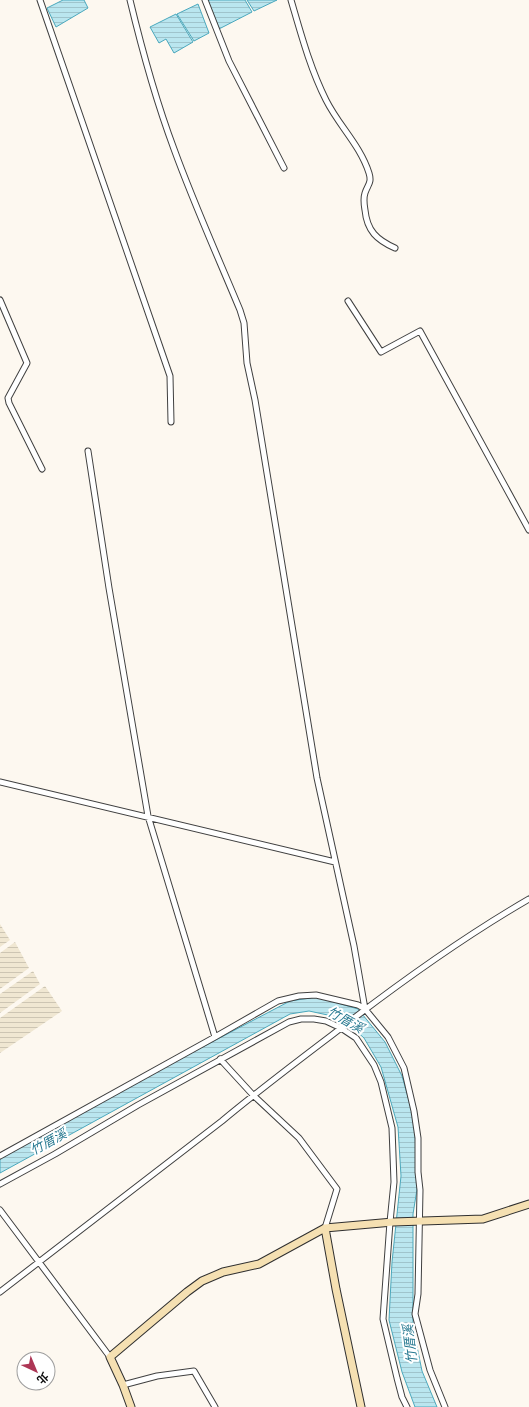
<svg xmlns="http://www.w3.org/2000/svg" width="529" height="1407" viewBox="0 0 529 1407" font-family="Georgia,'Noto Sans TC',serif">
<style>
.farmland{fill:url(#farmland-rules)}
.water{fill:url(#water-rules);stroke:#4aa8bd}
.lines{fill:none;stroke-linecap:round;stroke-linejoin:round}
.street-casing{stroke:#404040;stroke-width:7}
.secondary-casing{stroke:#2f2f2f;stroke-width:9}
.street{stroke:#fff;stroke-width:5}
.secondary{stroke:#f5e0b2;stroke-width:7}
.labels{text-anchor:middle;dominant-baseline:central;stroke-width:4;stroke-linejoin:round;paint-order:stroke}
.water-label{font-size:13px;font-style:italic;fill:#257890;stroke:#fff}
</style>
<defs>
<pattern id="farmland-rules" width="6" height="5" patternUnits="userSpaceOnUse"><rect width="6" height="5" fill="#f0e7d2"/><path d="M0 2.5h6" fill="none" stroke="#cdc5b3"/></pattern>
<pattern id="water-rules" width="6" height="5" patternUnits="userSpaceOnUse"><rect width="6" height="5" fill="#bae6ef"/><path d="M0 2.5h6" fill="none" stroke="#9fc4cc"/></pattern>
</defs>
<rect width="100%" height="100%" fill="#fdf8f0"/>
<path class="farmland" d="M 0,924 L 10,940 L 0,947 Z
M 15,942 L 29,968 L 0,989 L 0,953 Z
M 33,971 L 40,984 L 0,1013 L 0,994 Z
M 45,986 L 62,1011 L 0,1053 L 0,1018 Z"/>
<path class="water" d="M 63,0 L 84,0 L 88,8 L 56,27 L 47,8 Z
M 210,0 L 245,0 L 252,12 L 217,30 L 205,2 Z
M 247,0 L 277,0 L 254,11 Z
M 198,4 L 209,33 L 194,41 L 177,14 Z
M 176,14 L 193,42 L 174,53 L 166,39 L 159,43 L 150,27 Z
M 317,997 L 358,1009 L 385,1042 L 402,1076 L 414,1118 L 418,1183 L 413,1214 L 413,1327 L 422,1371 L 437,1407 L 415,1407 L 402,1372 L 389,1320 L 392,1262 L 401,1176 L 398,1127 L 381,1067 L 364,1038 L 354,1029 L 337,1017 L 309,1011 L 290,1014 L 0,1173 L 0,1156 L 130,1085 L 290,1001 Z"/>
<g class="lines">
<defs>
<path id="street" d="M 40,0 L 170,376 L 171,422
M 130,0 C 142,50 156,101 174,149 C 194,204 218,257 240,310 L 244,323 L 247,363 L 255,400 L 317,778 L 354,946 L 365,1009
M 205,0 L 229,61 L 284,168
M 291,0 C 301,34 310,68 326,100 C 339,126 360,145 369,173 C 372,183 368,184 365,193 C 363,199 364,204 365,210 C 367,231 377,240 395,248
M 0,300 L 27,363 L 8,398 L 9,403 L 42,469
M 348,301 L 381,352 L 420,331 L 529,530
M 88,451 L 109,588 L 148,816 L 215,1037
M 0,782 L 335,862
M 220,1059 L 253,1095 L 299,1138 L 337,1189 L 325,1228
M 0,1156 L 215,1037 L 278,1001 L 299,996 L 316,995 L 358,1005 L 365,1009 L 388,1037 L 404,1068 L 414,1111 L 418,1138 L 418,1172 L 420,1190 L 418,1294 L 415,1314 L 430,1370 L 445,1407
M 0,1184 L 55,1154 L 138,1105 L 289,1022 L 301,1019 L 314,1019 L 326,1021 L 341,1028 L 356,1038 L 374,1065 L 381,1082 L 392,1128 L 394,1182 L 390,1222 L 383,1319 L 397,1378 L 402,1397 L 407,1407
M 0,1210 L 110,1357
M 0,1292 L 222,1121 C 258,1091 295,1063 332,1035 C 395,986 460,939 529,899
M 123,1385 L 157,1376 L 194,1371 L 215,1407"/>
<path id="secondary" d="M 325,1228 L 336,1289 L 361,1407
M 131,1407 L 123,1385 L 110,1357 L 187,1292 L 202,1281 L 223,1272 L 259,1264 L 325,1228 L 393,1222 L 483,1219 L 529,1204"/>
</defs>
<use href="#street" class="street-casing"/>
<use href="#secondary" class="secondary-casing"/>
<use href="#street" class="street"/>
<use href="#secondary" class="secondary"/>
</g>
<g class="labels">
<g class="water-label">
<text transform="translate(346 1019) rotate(29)">竹厝溪</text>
<text transform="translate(48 1141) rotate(-29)">竹厝溪</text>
<text transform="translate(409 1344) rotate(-97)">竹厝溪</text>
</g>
</g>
<g transform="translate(36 1371) rotate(136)"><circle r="19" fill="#ffffff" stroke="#9e9e9e"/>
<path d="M0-3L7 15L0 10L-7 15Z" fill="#ad3655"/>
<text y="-6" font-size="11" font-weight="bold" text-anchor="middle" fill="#0d0d0d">北</text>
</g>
</svg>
